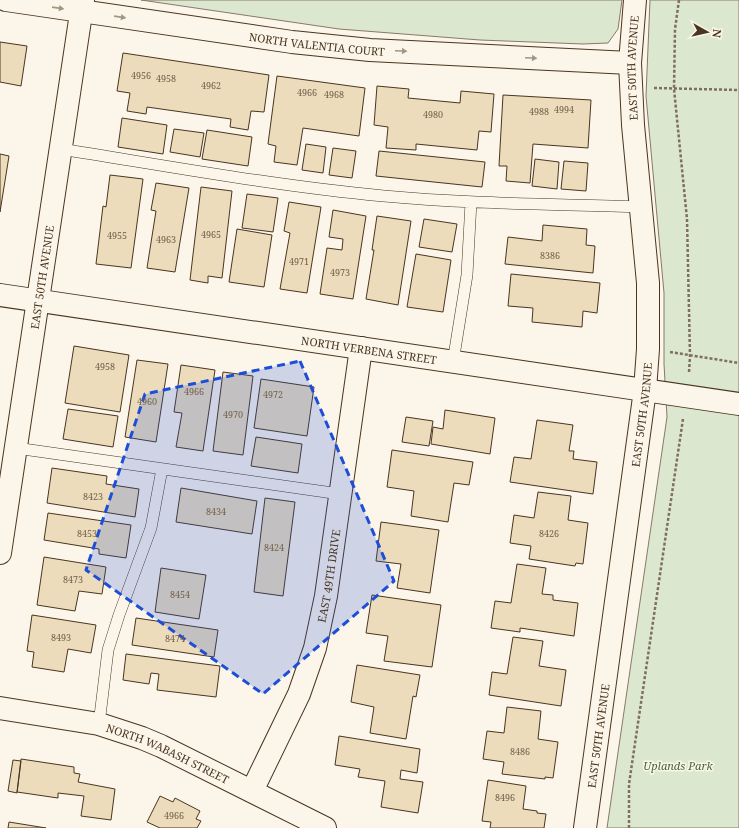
<svg xmlns="http://www.w3.org/2000/svg" width="739" height="828" viewBox="0 0 739 828" font-family="'Noto Serif',serif">
<style>
.green{fill:#dce7d0;stroke:#887966}
.building{fill:#ecdcbc;stroke:#4a3520}
.lines{fill:none;stroke-linecap:round;stroke-linejoin:round}
.service-casing{stroke:#4a3520;stroke-width:12}
.minor-casing{stroke:#4a3520;stroke-width:24}
.tertiary-casing{stroke:#4a3520;stroke-width:24}
.path{stroke:#7f6f5c;stroke-width:2.5;stroke-dasharray:3 2;stroke-linecap:butt}
.service{stroke:#fbf6e9;stroke-width:11}
.minor{stroke:#fbf6e9;stroke-width:22}
.tertiary{stroke:#fbf6e9;stroke-width:22}
.oneway{fill:#a29684}
.marked{fill:#1d4ed8;fill-opacity:0.2;stroke:#1d4ed8;stroke-width:3;stroke-dasharray:8 5;stroke-linejoin:round}
.labels{text-anchor:middle;dominant-baseline:central;stroke-width:3;stroke-linejoin:round;paint-order:stroke}
.number-label{font-size:9px;fill:#725f47}
.street-label{font-size:11px;fill:#4a3520;stroke:#fbf6e9}
.park-label{font-size:11px;font-style:italic;fill:#436837;stroke:#fbf6e9}
</style>
<rect width="100%" height="100%" fill="#fbf6e9"/>
<path class="green" d="M 141,0 L 622,0 L 618,29 L 608,43 L 583,44 L 480,40 L 339,29 Z
M 650,0 L 739,0 L 739,828 L 607,828 L 667,417 L 664,364 L 664,293 L 646,96 Z"/>
<path class="building" d="M 0,42 L 27,46 L 21,86 L 0,82 Z
M 123,53 L 269,75 L 264,112 L 251,111 L 248,130 L 230,127 L 231,119 L 147,107 L 146,114 L 127,111 L 130,93 L 117,91 Z
M 277,76 L 365,88 L 359,136 L 303,128 L 297,165 L 274,162 L 276,146 L 268,144 Z
M 377,86 L 409,89 L 408,98 L 460,103 L 461,91 L 494,94 L 491,132 L 479,131 L 477,150 L 416,144 L 416,150 L 386,148 L 388,127 L 374,125 Z
M 503,95 L 591,100 L 588,148 L 533,144 L 530,183 L 506,181 L 507,166 L 499,166 Z
M 122,118 L 167,125 L 163,154 L 118,147 Z
M 174,129 L 204,133 L 200,157 L 170,152 Z
M 207,130 L 252,137 L 248,166 L 202,159 Z
M 306,144 L 326,147 L 323,173 L 302,170 Z
M 333,148 L 356,151 L 352,178 L 329,175 Z
M 379,151 L 485,162 L 482,187 L 376,176 Z
M 0,154 L 9,156 L 0,212 Z
M 535,159 L 559,162 L 557,189 L 532,186 Z
M 564,161 L 588,163 L 586,191 L 561,189 Z
M 110,175 L 143,179 L 131,268 L 96,264 L 103,206 L 106,207 Z
M 156,183 L 189,188 L 175,272 L 147,268 L 156,211 L 151,210 Z
M 201,187 L 232,191 L 222,278 L 208,276 L 208,283 L 190,280 Z
M 247,194 L 278,198 L 273,232 L 242,228 Z
M 289,202 L 321,207 L 307,293 L 280,289 L 290,233 L 284,231 Z
M 333,210 L 366,216 L 353,299 L 320,294 L 327,248 L 342,250 L 343,239 L 329,237 Z
M 377,216 L 411,221 L 398,305 L 366,299 L 374,250 L 372,250 Z
M 424,219 L 457,224 L 452,252 L 419,247 Z
M 543,225 L 587,229 L 586,245 L 595,246 L 593,273 L 505,264 L 508,237 L 542,241 Z
M 237,229 L 272,235 L 264,287 L 229,282 Z
M 416,254 L 451,260 L 443,312 L 407,307 Z
M 511,274 L 600,283 L 597,313 L 583,311 L 582,327 L 532,322 L 533,308 L 508,306 Z
M 74,346 L 129,355 L 120,412 L 65,403 Z
M 137,360 L 168,364 L 156,442 L 125,437 Z
M 181,365 L 215,370 L 203,451 L 176,447 L 182,413 L 174,412 Z
M 223,372 L 253,376 L 243,455 L 213,451 Z
M 261,379 L 314,387 L 307,436 L 254,428 Z
M 68,409 L 118,416 L 113,447 L 63,439 Z
M 445,410 L 495,418 L 490,454 L 431,444 L 433,427 L 443,429 Z
M 406,417 L 433,421 L 429,446 L 402,442 Z
M 537,420 L 573,425 L 569,451 L 574,451 L 573,459 L 597,462 L 593,494 L 510,482 L 514,457 L 531,459 Z
M 256,437 L 302,444 L 298,473 L 251,466 Z
M 392,450 L 473,462 L 469,485 L 454,483 L 448,522 L 411,516 L 414,491 L 387,487 Z
M 52,468 L 107,476 L 106,484 L 139,489 L 135,517 L 47,503 Z
M 181,488 L 257,501 L 252,534 L 176,522 Z
M 538,492 L 571,496 L 568,520 L 588,523 L 583,564 L 576,563 L 575,566 L 529,559 L 531,546 L 510,543 L 514,515 L 534,518 Z
M 265,498 L 295,502 L 283,596 L 254,592 Z
M 48,513 L 131,525 L 126,558 L 99,554 L 99,549 L 44,540 Z
M 381,522 L 439,530 L 430,593 L 397,588 L 401,564 L 376,561 Z
M 44,557 L 106,567 L 102,594 L 79,591 L 75,611 L 37,605 Z
M 517,564 L 546,568 L 542,594 L 553,595 L 553,600 L 578,603 L 574,636 L 520,628 L 520,632 L 491,628 L 495,601 L 511,603 Z
M 161,568 L 206,575 L 199,619 L 155,612 Z
M 372,595 L 441,605 L 432,667 L 384,661 L 388,636 L 366,633 Z
M 32,615 L 96,625 L 91,653 L 68,649 L 64,672 L 32,667 L 34,652 L 27,651 Z
M 136,618 L 218,630 L 214,657 L 132,645 Z
M 513,637 L 543,641 L 539,666 L 566,670 L 561,706 L 489,695 L 492,672 L 507,674 Z
M 126,654 L 220,666 L 216,697 L 157,690 L 159,674 L 151,673 L 149,684 L 123,680 Z
M 357,665 L 420,675 L 416,697 L 413,696 L 406,739 L 370,733 L 374,707 L 351,702 Z
M 507,707 L 541,711 L 538,739 L 558,742 L 553,778 L 545,777 L 545,779 L 502,774 L 504,762 L 483,759 L 487,731 L 504,733 Z
M 339,736 L 420,749 L 417,773 L 401,770 L 400,779 L 423,782 L 418,813 L 381,807 L 385,781 L 358,777 L 360,769 L 335,765 Z
M 21,759 L 74,767 L 74,773 L 80,774 L 78,782 L 115,789 L 111,820 L 81,816 L 84,796 L 58,793 L 58,798 L 17,792 Z
M 13,760 L 21,761 L 17,793 L 8,791 Z
M 488,780 L 526,786 L 523,809 L 537,811 L 537,813 L 546,814 L 544,828 L 490,828 L 491,822 L 482,821 Z
M 160,796 L 173,802 L 175,798 L 200,811 L 196,819 L 201,821 L 197,828 L 160,828 L 147,822 Z
M 9,822 L 46,828 L 8,828 Z"/>
<g class="lines">
<defs>
<path id="service" d="M 61,149 C 168,166 276,186 384,196 C 469,204 555,204 640,207
M 453,362 L 467,275 L 471,202
M 16,448 L 340,494
M 99,724 L 108,650 L 119,615 L 151,528 L 162,469"/>
<g id="minor">
<path id="s1" d="M 6,0 L 292,42 L 370,50 L 630,63"/>
<path id="s2" d="M 0,553 L 83,0"/>
<path id="s3" d="M 0,708 L 99,724 L 142,738 L 161,746 L 325,828"/>
<path id="s4" d="M 252,791 L 299,694 L 315,648 L 326,596 L 361,348"/>
<path id="s5" d="M 585,828 L 645,390 L 648,349 L 648,283 L 633,125 L 630,63 L 635,0"/>
</g>
<g id="tertiary">
<path id="s6" d="M 0,295 L 739,404"/>
</g>
</defs>
<use href="#service" class="service-casing"/>
<use href="#minor" class="minor-casing"/>
<use href="#tertiary" class="tertiary-casing"/>
<path class="path" d="M 679,0 L 675,29 L 674,89 L 687,219 L 690,356 L 689,372
M 654,88 L 739,90
M 670,352 L 739,363
M 629,828 L 629,784 L 683,419"/>
<use href="#service" class="service"/>
<use href="#minor" class="minor"/>
<use href="#tertiary" class="tertiary"/>
</g>
<defs><path id="oneway-solid" d="M-6-.8H1V-3.2L6.5 0L1 3.2V.8H-6Z"/></defs>
<g class="oneway">
<use href="#oneway-solid" transform="translate(58 8) rotate(8)"/>
<use href="#oneway-solid" transform="translate(120 17) rotate(8)"/>
<use href="#oneway-solid" transform="translate(401 51) rotate(3)"/>
<use href="#oneway-solid" transform="translate(531 58) rotate(3)"/>
</g>
<path class="marked" d="M 300,361 L 394,581 L 263,694 L 86,570 L 145,394 Z"/>
<g class="labels">
<g class="number-label">
<text x="141" y="75">4956</text>
<text x="166" y="78">4958</text>
<text x="211" y="85">4962</text>
<text x="307" y="92">4966</text>
<text x="334" y="94">4968</text>
<text x="564" y="109">4994</text>
<text x="539" y="111">4988</text>
<text x="433" y="114">4980</text>
<text x="211" y="234">4965</text>
<text x="117" y="235">4955</text>
<text x="166" y="239">4963</text>
<text x="550" y="255">8386</text>
<text x="299" y="261">4971</text>
<text x="340" y="272">4973</text>
<text x="105" y="366">4958</text>
<text x="194" y="391">4966</text>
<text x="273" y="394">4972</text>
<text x="147" y="401">4960</text>
<text x="233" y="414">4970</text>
<text x="93" y="496">8423</text>
<text x="216" y="511">8434</text>
<text x="87" y="533">8453</text>
<text x="549" y="533">8426</text>
<text x="274" y="547">8424</text>
<text x="73" y="579">8473</text>
<text x="180" y="594">8454</text>
<text x="61" y="637">8493</text>
<text x="175" y="638">8474</text>
<text x="520" y="751">8486</text>
<text x="505" y="797">8496</text>
<text x="174" y="815">4966</text>
</g>
<g class="street-label">
<text stroke="none"><textPath href="#s1" startOffset="314">NORTH VALENTIA COURT</textPath></text>
<text stroke="none"><textPath href="#s5" startOffset="765">EAST 50TH AVENUE</textPath></text>
<text stroke="none"><textPath href="#s2" startOffset="279">EAST 50TH AVENUE</textPath></text>
<text stroke="none"><textPath href="#s6" startOffset="373">NORTH VERBENA STREET</textPath></text>
<text stroke="none"><textPath href="#s5" startOffset="417">EAST 50TH AVENUE</textPath></text>
<text stroke="none"><textPath href="#s4" startOffset="230">EAST 49TH DRIVE</textPath></text>
<text stroke="none"><textPath href="#s5" startOffset="93">EAST 50TH AVENUE</textPath></text>
<text stroke="none"><textPath href="#s3" startOffset="175">NORTH WABASH STREET</textPath></text>
</g>
<g class="park-label">
<text x="678" y="765">Uplands Park</text>
</g>
</g>
<g transform="translate(707 32) rotate(98)" stroke="#fbf6e9" stroke-width="3" paint-order="stroke">
<path d="M0-3L7 15L0 10L-7 15Z" fill="#4a3520"/>
<text y="-6" font-size="11" font-weight="bold" text-anchor="middle" fill="#4a3520">N</text>
</g>
</svg>
